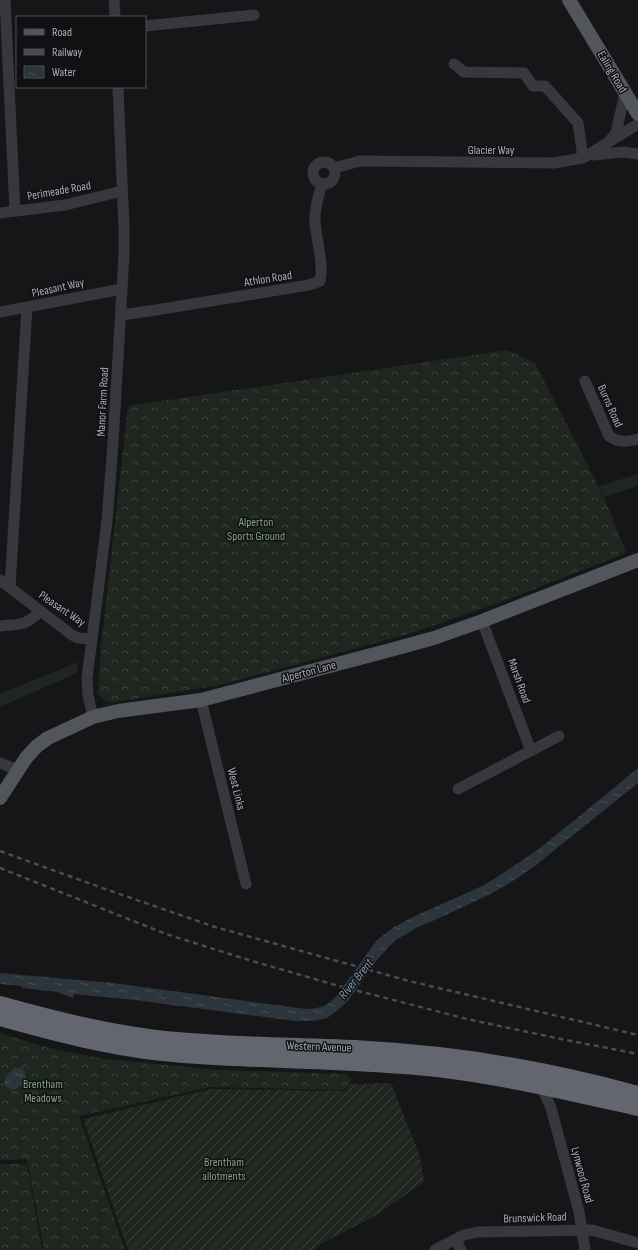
<svg xmlns="http://www.w3.org/2000/svg" width="638" height="1250" viewBox="0 0 638 1250" font-family="'Sofia Sans Condensed',sans-serif">
<style>
.grass{fill:#1e261f}
.forest{fill:url(#forest-crowns)}
.garden{fill:url(#garden-furrows)}
.water{fill:url(#water-ripples)}
.lines{fill:none;stroke-linecap:round;stroke-linejoin:round}
.minor{stroke:#37383d;stroke-width:11}
.major{stroke:#53555c;stroke-width:14}
.highway{stroke:#63666e;stroke-width:16}
.rail{stroke:#4a4c52;stroke-width:2.5;stroke-dasharray:5 4;stroke-linecap:butt}
.labels{text-anchor:middle;dominant-baseline:central;stroke-width:3;stroke-linejoin:round;paint-order:stroke}
.street-label{font-size:12px;fill:#a8adb8;stroke:#111113}
.park-label{font-size:12px;fill:#7fa381;stroke:#111113}
.water-label{font-size:13px;font-style:italic;fill:#7f9bb3;stroke:#111113}
</style>
<defs>
<pattern id="forest-crowns" width="20" height="18" patternUnits="userSpaceOnUse"><rect width="20" height="18" fill="#1e261f"/><path d="M2 6a3 3 0 1 1 6 0M12 15a3 3 0 1 1 6 0" fill="none" stroke="#3c433d"/></pattern>
<pattern id="garden-furrows" width="10" height="10" patternUnits="userSpaceOnUse"><rect width="10" height="10" fill="#1e261f"/><path d="M-1 1l2-2M0 10L10 0M9 11l2-2" fill="none" stroke="#3c433d"/></pattern>
<pattern id="water-ripples" width="26" height="14" patternUnits="userSpaceOnUse"><rect width="26" height="14" fill="#2c353c"/><path d="M2 4q2-2 4 0t4 0M15 11q2-2 4 0t4 0" fill="none" stroke="#485056"/></pattern>
</defs>
<rect width="100%" height="100%" fill="#161618"/>
<path class="grass" d="M 638,474 L 638,486 L 604,497 L 600,486 Z
M 78,662 L 77,673 L 0,707 L 0,694 Z"/>
<path class="forest" d="M 507,350 L 535,363 L 604,497 L 626,553 L 509,599 L 412,633 L 220,685 L 108,703 L 98,694 L 101,647 L 128,406 Z
M 0,1033 L 49,1048 L 105,1059 L 219,1070 L 345,1074 L 352,1079 L 344,1090 L 210,1087 L 79,1116 L 125,1250 L 44,1250 L 27,1159 L 0,1160 Z
M 0,1164 L 27,1164 L 42,1250 L 0,1250 Z"/>
<path class="garden" d="M 391,1083 L 420,1156 L 424,1182 L 375,1216 L 321,1244 L 313,1250 L 128,1250 L 83,1119 L 211,1089 L 345,1091 L 349,1084 Z"/>
<path class="water" d="M 638,768 L 638,783 L 536,865 L 516,879 L 492,893 L 457,910 L 418,927 L 394,941 L 377,960 L 348,1001 L 338,1010 L 327,1018 L 313,1021 L 295,1021 L 135,1000 L 74,994 L 73,998 L 57,992 L 23,988 L 21,986 L 0,984 L 0,973 L 113,983 L 306,1009 C 320,1008 325,1007 335,998 L 377,940 L 394,927 L 417,915 L 458,897 L 484,885 L 505,872 L 536,851 L 571,823 Z
M 14,1068 L 23,1068 L 26,1076 L 25,1083 L 13,1090 L 5,1086 L 5,1078 Z"/>
<g class="lines">
<path class="minor" d="M 5,0 L 15,211
M 114,0 L 115,17
M 145,26 L 254,15
M 454,64 L 464,72 L 524,73 L 533,86 L 545,86 L 578,123 L 583,158
M 610,140 L 616,133 L 625,93
M 593,155 L 624,152 L 638,154
M313 173a11 11 0 1 1 22 0a11 11 0 1 1-22 0Z
M 334,168 L 360,161 L 554,163 L 583,158 L 638,124
M 0,213 L 65,205 L 122,191
M 0,312 L 122,289
M 121,315 L 156,310 L 309,285 L 320,281 C 324,261 316,241 315,221 C 314,208 319,196 322,183
M 585,381 L 609,436 C 619,443 627,442 638,439
M 0,580 L 72,635 L 78,638 L 92,639
M 10,587 L 27,307
M 482,621 L 531,751
M 0,626 C 20,624 26,626 40,611
M 201,700 L 246,884
M 93,717 L 88,695 L 87,678 L 107,521 L 113,443 L 124,255 L 124,228 L 118,87
M 0,763 L 18,770
M 458,789 L 559,736
M 542,1087 L 551,1108 L 579,1212 L 585,1250
M 456,1240 L 461,1250
M 435,1250 L 464,1235 L 477,1232 L 592,1230 L 638,1243"/>
<path class="major" d="M 569,0 L 638,114
M 0,798 L 26,758 L 37,746 L 48,738 L 93,717 L 118,711 L 201,700 L 394,649 L 434,638 L 482,621 L 638,560"/>
<path class="highway" d="M 0,1004 C 54,1019 109,1033 165,1039 C 233,1046 301,1045 369,1049 C 460,1054 550,1070 638,1094
M 0,1018 C 53,1033 107,1047 162,1053 C 253,1062 346,1059 437,1069 C 505,1077 571,1093 638,1108"/>
<path class="rail" d="M 0,851 L 105,889 L 215,927 L 409,981 L 638,1035
M 0,868 L 166,934 L 252,961 L 339,986 L 467,1019 L 556,1038 L 638,1054"/>
</g>
<g class="labels">
<g class="street-label">
<text transform="translate(612 72) rotate(59)">Ealing Road</text>
<text x="491" y="150">Glacier Way</text>
<text transform="translate(59 191) rotate(-10)">Perimeade Road</text>
<text transform="translate(268 279) rotate(-9)">Athlon Road</text>
<text transform="translate(58 288) rotate(-12)">Pleasant Way</text>
<text transform="translate(103 402) rotate(-87)">Manor Farm Road</text>
<text transform="translate(610 406) rotate(66)">Burns Road</text>
<text transform="translate(62 609) rotate(34)">Pleasant Way</text>
<text transform="translate(309 672) rotate(-15)">Alperton Lane</text>
<text transform="translate(519 681) rotate(70)">Marsh Road</text>
<text transform="translate(236 789) rotate(76)">West Links</text>
<text transform="translate(319 1047) rotate(2)">Western Avenue</text>
<text transform="translate(582 1175) rotate(75)">Lynwood Road</text>
<text transform="translate(535 1218) rotate(-2)">Brunswick Road</text>
</g>
<g class="park-label">
<text x="256" y="522">Alperton<tspan x="256" dy="14">Sports Ground</tspan></text>
<text x="43" y="1084">Brentham<tspan x="43" dy="14">Meadows</tspan></text>
<text x="224" y="1162">Brentham<tspan x="224" dy="14">allotments</tspan></text>
</g>
<g class="water-label">
<text transform="translate(356 979) rotate(-51)">River Brent</text>
</g>
</g>
<rect x="16" y="16" width="130" height="72" fill="#111113" stroke="#4d4f55"/>
<rect x="24" y="29" width="20" height="6" fill="#53555c" stroke="#4d4f55"/>
<text x="52" y="36" font-size="12" fill="#a8adb8">Road</text>
<rect x="24" y="49" width="20" height="6" fill="#4a4c52" stroke="#4d4f55"/>
<text x="52" y="56" font-size="12" fill="#a8adb8">Railway</text>
<rect x="24" y="66" width="20" height="12" fill="url(#water-ripples)" stroke="#4d4f55"/>
<text x="52" y="76" font-size="12" fill="#a8adb8">Water</text>
</svg>
